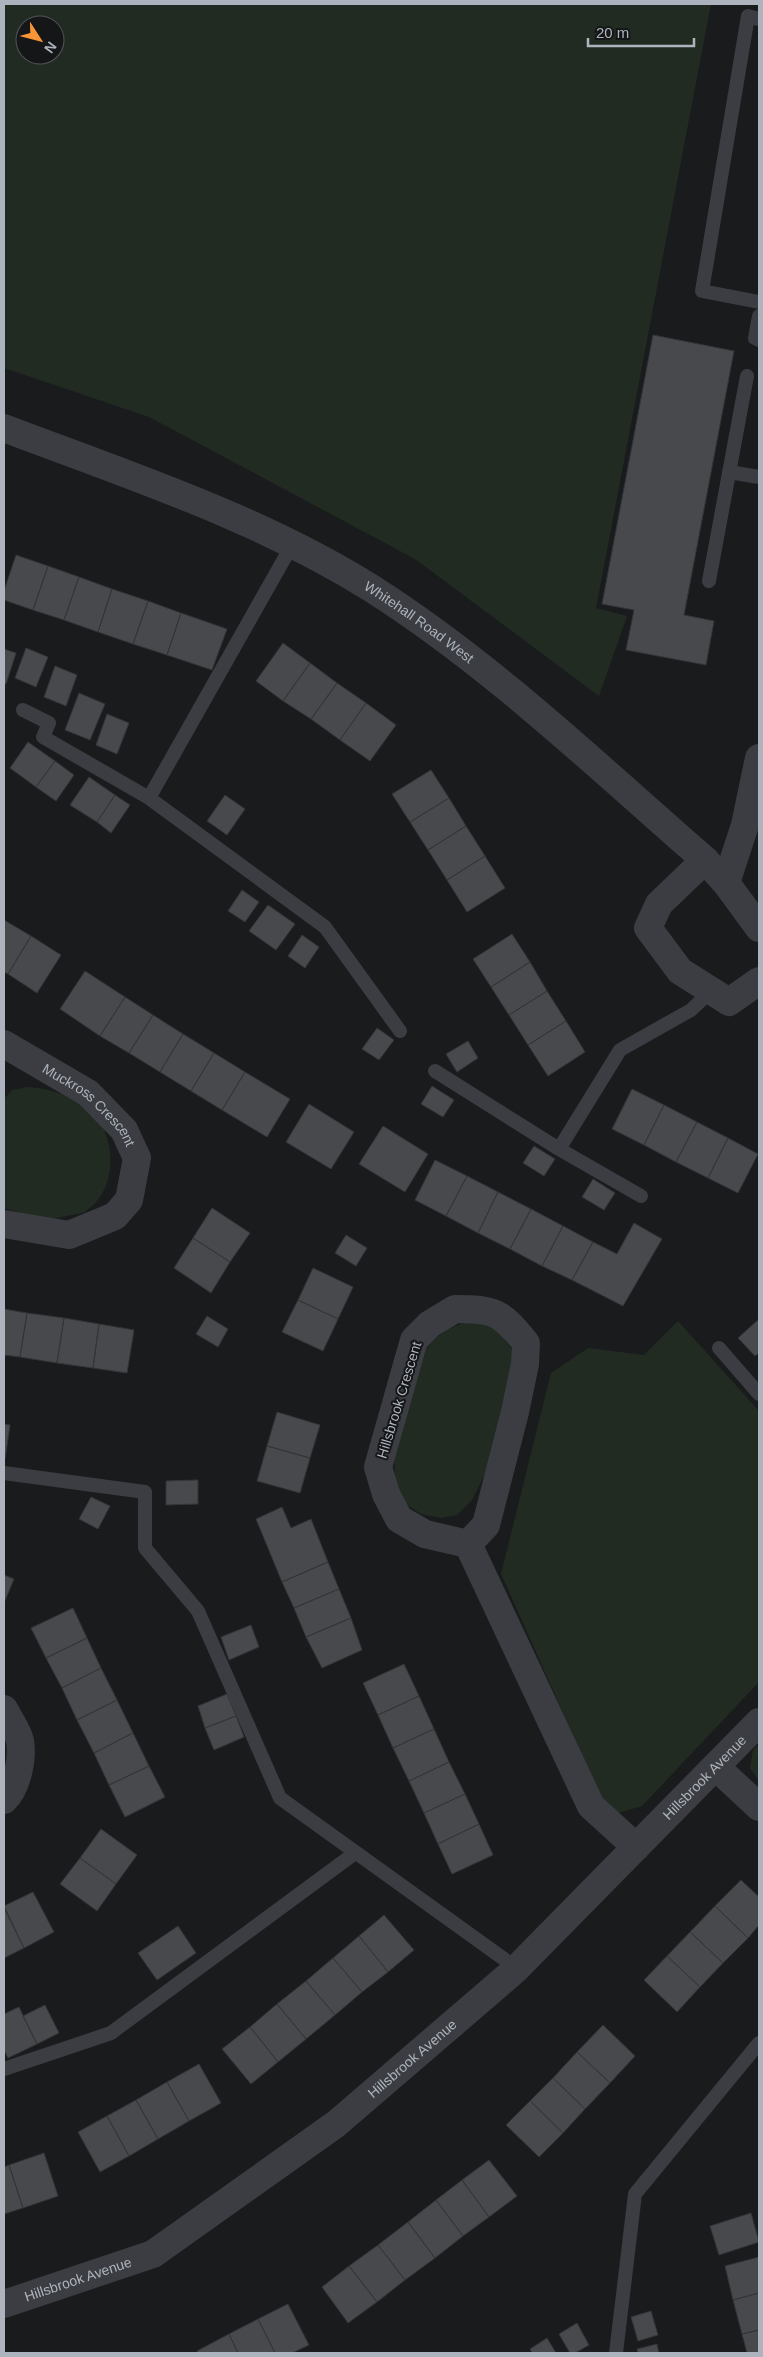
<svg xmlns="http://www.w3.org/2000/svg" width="763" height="2357" viewBox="0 0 763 2357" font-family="Helvetica,sans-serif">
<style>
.green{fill:#222b22;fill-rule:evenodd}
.building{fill:#47494d;stroke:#343539}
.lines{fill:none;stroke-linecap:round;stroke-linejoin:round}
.service{stroke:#3b3d42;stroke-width:14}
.minor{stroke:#3b3d42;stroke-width:28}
.tertiary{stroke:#3b3d42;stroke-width:28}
.labels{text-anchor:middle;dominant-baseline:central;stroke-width:4;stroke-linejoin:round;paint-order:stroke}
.street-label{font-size:14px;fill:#adb4bd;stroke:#151618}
</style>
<rect width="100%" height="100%" fill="#1a1b1d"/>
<path class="green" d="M 4,4 L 711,4 L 596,608 L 627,616 L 599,696 L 415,559 L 149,417 L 4,368 ZM 25,25 L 55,25 L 55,55 L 25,55 Z
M 28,1087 C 53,1089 77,1097 94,1115 C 118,1140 116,1192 86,1211 C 83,1214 76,1214 72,1215 C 64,1216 56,1219 49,1219 C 34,1218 18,1212 4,1208 L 4,1099 L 12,1090 Z
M 470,1321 L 496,1328 L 511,1348 L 516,1368 L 486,1472 L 472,1500 L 457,1515 L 441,1518 L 421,1514 L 406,1504 L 396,1491 L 394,1456 L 426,1349 C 439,1333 450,1327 470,1321 Z
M 678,1321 L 759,1411 L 759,1682 L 642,1806 L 615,1814 L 599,1793 L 501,1574 L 551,1373 L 588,1348 L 644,1355 Z
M 759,1744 L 759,1781 L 750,1768 L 753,1750 Z"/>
<path class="building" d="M 653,335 L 734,351 L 684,615 L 714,621 L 706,665 L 626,650 L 634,610 L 602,604 Z
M 16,555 L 48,566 L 33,610 L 4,600 L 4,591 Z
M 48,566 L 79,577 L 64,620 L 33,610 Z
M 79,577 L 112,589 L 98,632 L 64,620 Z
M 112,589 L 148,601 L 133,644 L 98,632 Z
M 148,601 L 181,613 L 167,655 L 133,644 Z
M 181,613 L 227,629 L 212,670 L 167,655 Z
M 283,643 L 310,663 L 283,701 L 256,681 Z
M 26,648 L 48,657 L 36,687 L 15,678 Z
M 4,649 L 16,653 L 6,684 L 4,683 Z
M 310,663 L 337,683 L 311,719 L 283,701 Z
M 55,666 L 77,675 L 66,706 L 44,697 Z
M 337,683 L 366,703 L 340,740 L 311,719 Z
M 79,693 L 105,704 L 90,740 L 65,730 Z
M 366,703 L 396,725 L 370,761 L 340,740 Z
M 107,714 L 129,723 L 117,754 L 96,745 Z
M 28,742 L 55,761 L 36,787 L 10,768 Z
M 55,761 L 74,775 L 56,801 L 36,787 Z
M 431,770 L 449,798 L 410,822 L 392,794 Z
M 89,777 L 115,795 L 97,822 L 70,805 Z
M 115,795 L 130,805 L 111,833 L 97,822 Z
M 225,795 L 245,809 L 227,835 L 207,821 Z
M 449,798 L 466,826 L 428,850 L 410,822 Z
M 466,826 L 485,856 L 447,880 L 428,850 Z
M 485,856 L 505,888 L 467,912 L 447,880 Z
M 242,890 L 259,902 L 245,922 L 228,911 Z
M 268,905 L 295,924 L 276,950 L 249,931 Z
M 4,920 L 31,936 L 8,974 L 4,972 Z
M 512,934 L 530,962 L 491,987 L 473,959 Z
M 302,935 L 319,947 L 305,968 L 288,956 Z
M 31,936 L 61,955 L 37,993 L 8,974 Z
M 530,962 L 547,991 L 509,1015 L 491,987 Z
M 85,971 L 125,997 L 100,1036 L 60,1009 Z
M 547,991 L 566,1021 L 528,1045 L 509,1015 Z
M 125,997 L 153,1015 L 129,1053 L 100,1036 Z
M 153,1015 L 183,1034 L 160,1072 L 129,1053 Z
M 566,1021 L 585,1052 L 548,1076 L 528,1045 Z
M 377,1028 L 394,1040 L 379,1060 L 362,1049 Z
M 183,1034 L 214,1053 L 191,1091 L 160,1072 Z
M 468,1041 L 478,1058 L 457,1072 L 446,1054 Z
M 214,1053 L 245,1072 L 222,1110 L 191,1091 Z
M 245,1072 L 290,1099 L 267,1137 L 222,1110 Z
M 432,1086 L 454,1100 L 443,1117 L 421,1104 Z
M 632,1089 L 664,1105 L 644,1145 L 612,1129 Z
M 309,1104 L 354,1132 L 331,1169 L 286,1142 Z
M 664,1105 L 697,1122 L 676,1162 L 644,1145 Z
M 697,1122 L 728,1138 L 708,1178 L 676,1162 Z
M 383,1126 L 428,1154 L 405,1192 L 359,1164 Z
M 728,1138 L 758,1154 L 738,1193 L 708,1178 Z
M 534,1146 L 555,1159 L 544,1176 L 523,1163 Z
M 435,1160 L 467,1176 L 446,1216 L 415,1200 Z
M 467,1176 L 498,1192 L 478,1233 L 446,1216 Z
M 593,1179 L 615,1193 L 604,1210 L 582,1197 Z
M 498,1192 L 531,1209 L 510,1249 L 478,1233 Z
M 212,1208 L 250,1233 L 230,1262 L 193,1238 Z
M 531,1209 L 563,1226 L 542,1266 L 510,1249 Z
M 634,1223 L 662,1239 L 623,1306 L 572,1280 L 593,1242 L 617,1254 Z
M 563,1226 L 593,1242 L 572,1280 L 542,1266 Z
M 346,1235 L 367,1248 L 356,1266 L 335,1253 Z
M 193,1238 L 230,1262 L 211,1293 L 174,1268 Z
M 313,1268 L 353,1287 L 338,1319 L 298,1300 Z
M 298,1300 L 338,1319 L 323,1351 L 282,1332 Z
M 4,1309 L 27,1313 L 20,1357 L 4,1355 Z
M 27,1313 L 64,1318 L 57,1363 L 20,1357 Z
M 207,1316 L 228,1329 L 218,1347 L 196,1334 Z
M 64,1318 L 99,1324 L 93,1368 L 57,1363 Z
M 759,1319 L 759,1353 L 755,1356 L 738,1338 Z
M 99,1324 L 134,1330 L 127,1373 L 93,1368 Z
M 277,1412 L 320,1425 L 310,1458 L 267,1446 Z
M 4,1424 L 10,1425 L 5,1459 L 4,1459 Z
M 267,1446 L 310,1458 L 300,1493 L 257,1481 Z
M 198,1480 L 198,1504 L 166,1505 L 166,1481 Z
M 91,1497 L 110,1506 L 98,1529 L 79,1519 Z
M 282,1507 L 291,1528 L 311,1519 L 328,1562 L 282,1582 L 256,1519 Z
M 328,1562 L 339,1589 L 294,1608 L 282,1582 Z
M 4,1575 L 14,1579 L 4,1603 Z
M 339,1589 L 351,1618 L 306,1637 L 294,1608 Z
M 73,1608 L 87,1638 L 46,1658 L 31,1628 Z
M 351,1618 L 362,1650 L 322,1668 L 306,1637 Z
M 251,1625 L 259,1647 L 229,1660 L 221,1637 Z
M 87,1638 L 101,1668 L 62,1688 L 46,1658 Z
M 404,1664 L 419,1696 L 378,1715 L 363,1683 Z
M 101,1668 L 117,1700 L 77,1720 L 62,1688 Z
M 227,1694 L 236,1716 L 205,1728 L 198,1706 Z
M 419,1696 L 434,1729 L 393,1748 L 378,1715 Z
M 117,1700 L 133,1733 L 94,1753 L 77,1720 Z
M 236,1716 L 244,1737 L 214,1750 L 205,1728 Z
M 434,1729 L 449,1762 L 409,1781 L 393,1748 Z
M 133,1733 L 149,1766 L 109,1785 L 94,1753 Z
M 449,1762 L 465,1794 L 424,1813 L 409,1781 Z
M 149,1766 L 165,1797 L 125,1817 L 109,1785 Z
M 465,1794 L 479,1824 L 438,1844 L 424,1813 Z
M 479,1824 L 493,1855 L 452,1874 L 438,1844 Z
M 101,1829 L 137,1855 L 116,1884 L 80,1858 Z
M 80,1858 L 116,1884 L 97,1911 L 60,1884 Z
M 741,1880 L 759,1897 L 759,1925 L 748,1938 L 715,1906 Z
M 33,1892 L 54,1932 L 24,1948 L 4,1906 Z
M 715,1906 L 748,1938 L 723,1963 L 690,1932 Z
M 4,1908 L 24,1948 L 4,1958 Z
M 384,1915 L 414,1950 L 388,1972 L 359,1936 Z
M 178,1926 L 196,1953 L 157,1980 L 138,1953 Z
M 690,1932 L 723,1963 L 700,1987 L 667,1956 Z
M 359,1936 L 388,1972 L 362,1992 L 333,1958 Z
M 667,1956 L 700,1987 L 677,2012 L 644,1980 Z
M 333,1958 L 362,1992 L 335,2015 L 306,1981 Z
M 306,1981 L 335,2015 L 306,2039 L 277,2004 Z
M 277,2004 L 306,2039 L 278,2062 L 250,2027 Z
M 45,2005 L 59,2033 L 37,2044 L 23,2016 Z
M 19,2007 L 37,2044 L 8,2058 L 4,2050 L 4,2014 Z
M 603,2025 L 635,2056 L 610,2083 L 577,2052 Z
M 250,2027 L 278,2062 L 251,2084 L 222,2049 Z
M 577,2052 L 610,2083 L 585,2109 L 553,2078 Z
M 199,2064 L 221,2103 L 189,2121 L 167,2082 Z
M 553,2078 L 585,2109 L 563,2133 L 530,2101 Z
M 167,2082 L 189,2121 L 158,2139 L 136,2100 Z
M 136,2100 L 158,2139 L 129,2156 L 107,2116 Z
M 530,2101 L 563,2133 L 539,2157 L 506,2125 Z
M 107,2116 L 129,2156 L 100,2172 L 78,2132 Z
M 44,2153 L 58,2196 L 23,2208 L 9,2165 Z
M 489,2160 L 517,2196 L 489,2217 L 462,2180 Z
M 9,2165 L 23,2208 L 4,2214 L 4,2167 Z
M 462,2180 L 489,2217 L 463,2236 L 436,2200 Z
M 436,2200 L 463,2236 L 435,2258 L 408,2222 Z
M 751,2213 L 759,2242 L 719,2255 L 710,2226 Z
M 408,2222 L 435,2258 L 405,2280 L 378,2245 Z
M 378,2245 L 405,2280 L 377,2302 L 349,2266 Z
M 759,2257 L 759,2293 L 733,2300 L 725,2266 Z
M 349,2266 L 377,2302 L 348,2323 L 322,2287 Z
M 759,2293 L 759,2330 L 742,2334 L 733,2300 Z
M 288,2304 L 309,2345 L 292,2353 L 275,2353 L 258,2319 Z
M 651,2311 L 658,2335 L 638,2341 L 631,2317 Z
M 258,2319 L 275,2353 L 238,2353 L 229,2334 Z
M 577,2323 L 589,2345 L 575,2353 L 570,2353 L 559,2334 Z
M 759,2330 L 759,2353 L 747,2353 L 742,2334 Z
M 229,2334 L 238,2353 L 198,2353 L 197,2351 Z
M 547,2338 L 556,2353 L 532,2353 L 530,2349 Z
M 657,2344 L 659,2353 L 638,2353 L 637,2349 Z"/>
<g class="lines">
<path class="service" d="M 759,19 L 748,16 L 702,291 L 759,302
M 759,316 L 755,338 L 759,340
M 729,472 L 759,477
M 292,545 L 149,798 L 325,927 L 400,1031
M 709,581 L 747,376
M 23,710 L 49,723 L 43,737 L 149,798
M 435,1071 L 559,1149 L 641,1196
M 559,1149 L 620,1050 L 691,1010 L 711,991
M 719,1348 L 759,1394
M 4,1473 L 145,1492 L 145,1548 L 198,1611 L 280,1798 L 504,1959 L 515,1970
M 4,2069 L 111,2033 L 355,1853
M 616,2353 L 635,2194 L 759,2043"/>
<g class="minor">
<path d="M 705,860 L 659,904 L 648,928 L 680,971 L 729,1002 L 759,981"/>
<path d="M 726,883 L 745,825 L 759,758"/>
<path id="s1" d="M 4,1044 L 88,1093 L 124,1130 L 137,1158 L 129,1200 L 115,1216 L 69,1235 L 4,1224"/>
<path d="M 455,1309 C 495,1309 501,1312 526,1343 L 525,1364 L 515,1412 L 486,1525 L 468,1544 L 425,1534 L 399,1519 L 386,1494 L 378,1467 L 414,1340 L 430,1324 Z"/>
<path d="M 468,1544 L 591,1806 L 636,1847"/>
<path d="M 4,1709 C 9,1719 18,1731 20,1741 C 23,1759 17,1788 4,1800"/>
<path d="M 716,1767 L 759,1807"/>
<path id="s2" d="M 4,2304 L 153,2254 L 336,2124 L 515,1970 L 759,1722"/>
</g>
<path class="tertiary" id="s3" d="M 4,428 C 128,475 257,517 371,588 C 492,665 597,766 705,860 L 726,883 L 759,928"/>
</g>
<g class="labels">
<g class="street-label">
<text stroke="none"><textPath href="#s3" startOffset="460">Whitehall Road West</textPath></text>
<text stroke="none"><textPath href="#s1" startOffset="106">Muckross Crescent</textPath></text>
<text transform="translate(399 1400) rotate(-73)">Hillsbrook Crescent</text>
<text stroke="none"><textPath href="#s2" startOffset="888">Hillsbrook Avenue</textPath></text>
<text stroke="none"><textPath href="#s2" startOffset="482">Hillsbrook Avenue</textPath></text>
<text stroke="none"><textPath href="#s2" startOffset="78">Hillsbrook Avenue</textPath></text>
</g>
</g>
<rect width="763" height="2357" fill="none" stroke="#adb4bd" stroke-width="10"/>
<g transform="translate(40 40) rotate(126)"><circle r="24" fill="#151618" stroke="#52555a"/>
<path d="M0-4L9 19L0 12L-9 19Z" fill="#f99536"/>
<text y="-8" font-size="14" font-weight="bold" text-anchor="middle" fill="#adb4bd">N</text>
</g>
<path d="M588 38v8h106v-8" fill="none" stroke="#adb4bd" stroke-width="2.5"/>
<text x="596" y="38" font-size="15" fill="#adb4bd" stroke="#151618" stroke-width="4" paint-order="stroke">20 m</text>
</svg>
